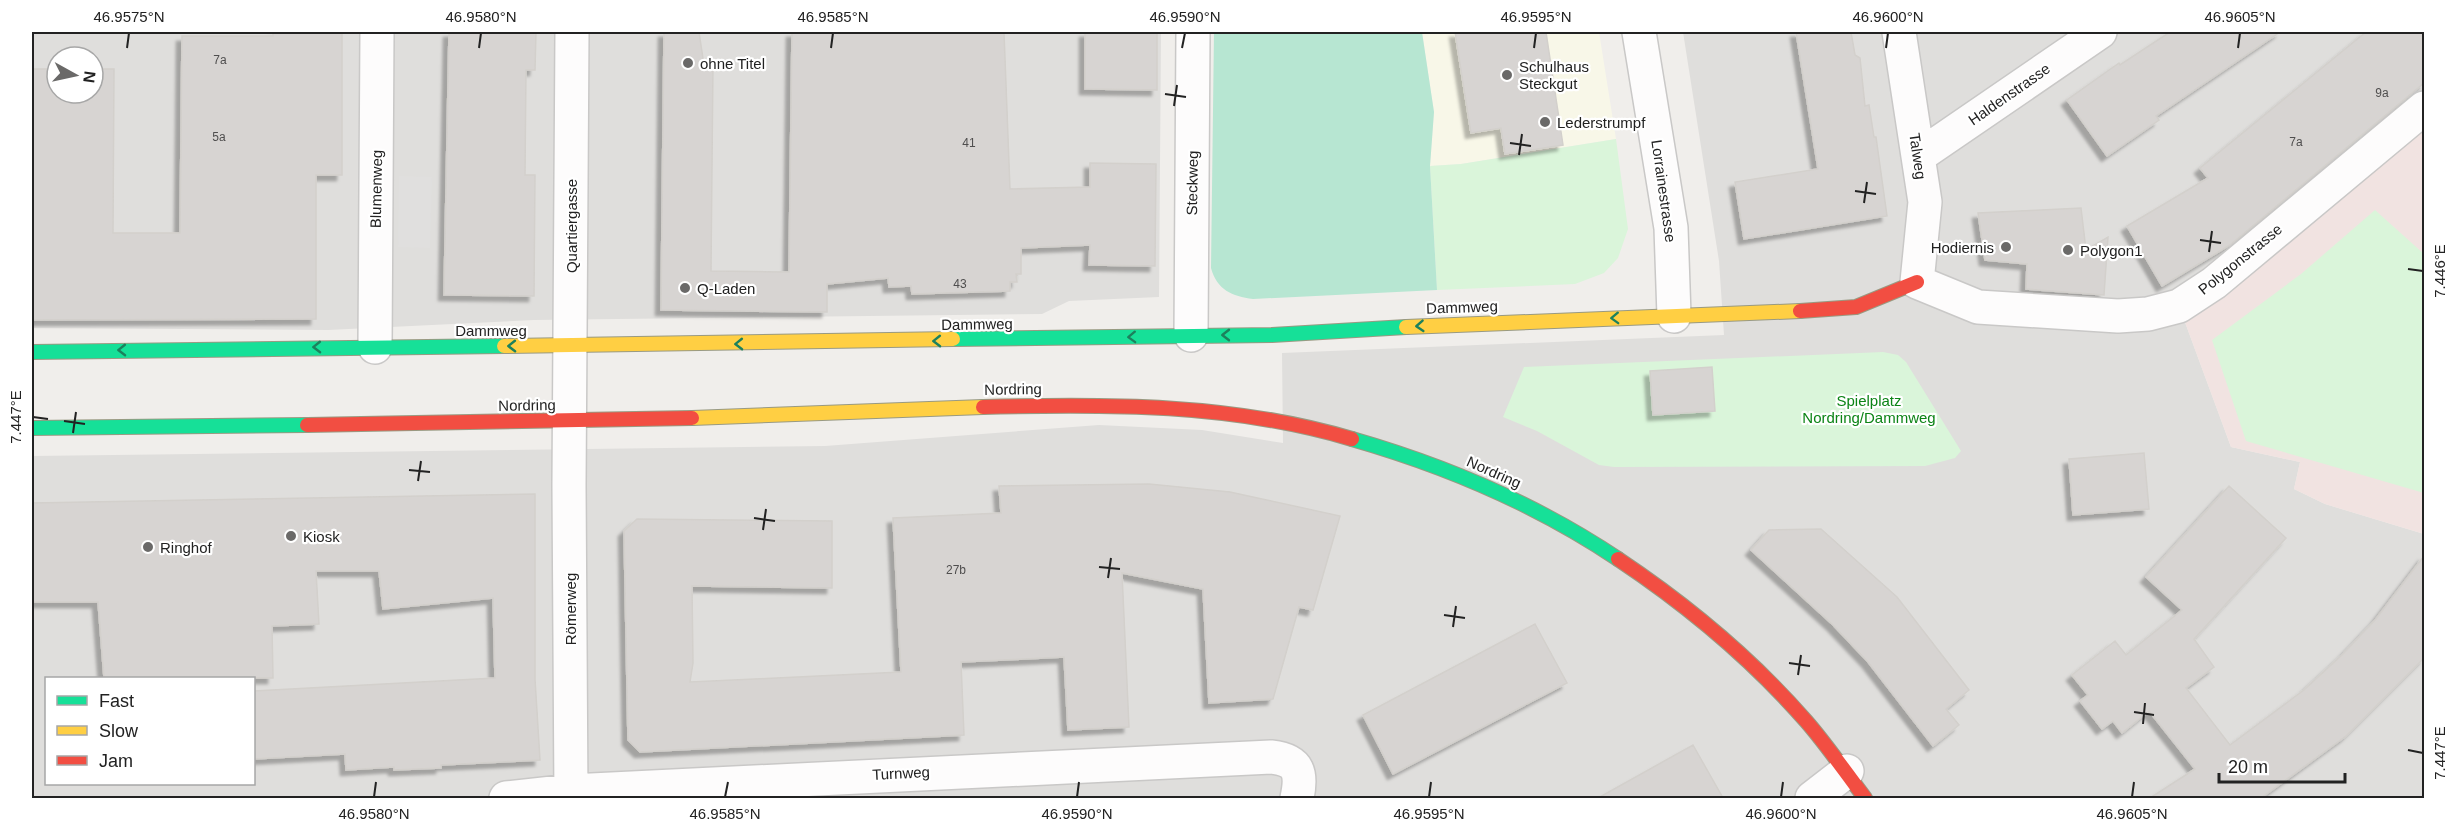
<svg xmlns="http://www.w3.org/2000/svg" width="2456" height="830" viewBox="0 0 2456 830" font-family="Helvetica,sans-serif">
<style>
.residential{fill:#dfdedc;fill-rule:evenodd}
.commercial{fill:#f1e3e1}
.education{fill:#f8f7e8}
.park{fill:#daf5da}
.pitch{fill:#b7e6d2}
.parking{fill:#e0dfde}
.building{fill:#d7d4d2;stroke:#d3d0cc;stroke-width:1.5;filter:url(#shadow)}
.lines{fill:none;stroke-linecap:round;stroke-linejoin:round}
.street-casing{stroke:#c9c8c7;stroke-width:36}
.fast-casing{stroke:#999a82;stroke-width:16}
.slow-casing{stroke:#999a82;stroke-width:16}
.jam-casing{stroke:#999a82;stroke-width:16}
.street{stroke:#fdfcfc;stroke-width:33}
.fast{stroke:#16e098;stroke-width:14}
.slow{stroke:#ffcf43;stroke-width:14}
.jam{stroke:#f24e42;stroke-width:14}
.oneway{stroke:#1c815d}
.ticks{fill:none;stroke:#222;stroke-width:2}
.poi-dot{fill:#6a6968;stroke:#fff;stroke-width:2}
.labels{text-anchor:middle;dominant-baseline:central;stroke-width:4.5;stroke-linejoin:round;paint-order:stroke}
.number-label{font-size:12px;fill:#4f4e4e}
.poi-label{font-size:15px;fill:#222;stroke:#fff;text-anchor:start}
.street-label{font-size:15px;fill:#222;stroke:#fff}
.park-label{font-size:15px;fill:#0c8416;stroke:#fff}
.neatline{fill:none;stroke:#222;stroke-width:2}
.ticks-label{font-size:15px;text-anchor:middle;fill:#222}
</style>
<defs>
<filter id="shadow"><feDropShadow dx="-5.5" dy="5.5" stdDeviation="1.5" flood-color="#0004"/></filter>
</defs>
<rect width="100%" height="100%" fill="#f0eeeb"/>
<path class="residential" d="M 32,32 L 1161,32 L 1159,297 L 1069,301 L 1042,314 L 534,320 L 328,330 L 32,328 ZM 57,57 L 93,57 L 93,93 L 57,93 Z
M 1683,32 L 2424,32 L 2424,108 L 2179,306 L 2231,447 L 2300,462 L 2294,489 L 2325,504 L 2424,534 L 2424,798 L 32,798 L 32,456 L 825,446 L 1099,425 L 1202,430 L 1283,443 L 1282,353 L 1724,335 L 1719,261 ZM 46,678 L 254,678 L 254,784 L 46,784 Z"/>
<path class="commercial" d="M 2424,108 L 2424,534 L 2325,504 L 2294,489 L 2300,462 L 2231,447 L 2179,306 Z"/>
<path class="education" d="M 1422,32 L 1599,32 L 1616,139 L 1461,164 L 1430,166 L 1434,112 Z"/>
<path class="park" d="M 1616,139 L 1628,229 L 1618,258 L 1604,273 L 1575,284 L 1437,290 L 1430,166 L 1461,164 Z
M 2375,210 L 2424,254 L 2424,493 L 2246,441 L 2212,340 L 2301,274 Z
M 1883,352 L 1898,355 L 1906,362 L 1961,451 L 1955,458 L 1925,466 L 1614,467 L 1599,465 L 1537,431 L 1503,417 L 1524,367 Z"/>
<path class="pitch" d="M 1214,32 L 1422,32 L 1434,112 L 1430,166 L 1437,290 L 1253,299 C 1232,296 1217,290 1211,268 Z"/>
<path class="parking" d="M 399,176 L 432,177 L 430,248 L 398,247 Z"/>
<path class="building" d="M 273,32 L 342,32 L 342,175 L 316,175 L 316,319 L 32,320 L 32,69 L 57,69 L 57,93 L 93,93 L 93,69 L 114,69 L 113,233 L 180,233 L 182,36 L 273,36 Z
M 449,32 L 536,32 L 535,70 L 526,70 L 525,175 L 535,175 L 534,296 L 444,295 Z
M 664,32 L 699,32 L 704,65 L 713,63 L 711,271 L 789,272 L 792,32 L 1004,32 L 1010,189 L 1090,187 L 1090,163 L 1156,164 L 1155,266 L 1089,265 L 1090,245 L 1021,248 L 1021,274 L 1016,274 L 1017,282 L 1010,282 L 1010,291 L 912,294 L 911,286 L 889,287 L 888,278 L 827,284 L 827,312 L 661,310 Z
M 1085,32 L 1157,32 L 1157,90 L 1085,89 Z
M 1455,32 L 1546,32 L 1563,145 L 1505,154 L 1501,128 L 1471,133 Z
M 1796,32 L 1851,32 L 1855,55 L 1860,58 L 1865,106 L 1869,105 L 1874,137 L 1876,137 L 1887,216 L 1744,239 L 1735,182 L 1818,169 Z
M 2170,32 L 2280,32 L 2156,116 L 2159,120 L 2107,156 L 2067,100 L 2119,63 L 2120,65 Z
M 2366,32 L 2424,32 L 2424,83 L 2230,245 L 2162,286 L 2127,226 L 2208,178 L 2200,168 Z
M 2081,208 L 2086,250 L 2108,237 L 2104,295 L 2026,289 L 2027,264 L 1985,260 L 1978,213 Z
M 1712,367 L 1715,411 L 1653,415 L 1650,371 Z
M 2144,453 L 2149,509 L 2073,515 L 2069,459 Z
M 1149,484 L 1230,492 L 1340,516 L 1313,610 L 1299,607 L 1273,699 L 1209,703 L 1203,589 L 1122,573 L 1129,727 L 1068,730 L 1064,657 L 961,662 L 964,735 L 640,752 L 628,740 L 624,531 L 637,519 L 832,521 L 832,588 L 692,586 L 693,663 L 690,682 L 901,672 L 893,518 L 1001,513 L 999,486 Z
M 2229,486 L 2286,538 L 2194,639 L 2214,667 L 2186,688 L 2230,745 L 2304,690 L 2343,654 L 2376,619 L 2424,556 L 2424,658 L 2346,736 L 2261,798 L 2150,798 L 2195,769 L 2149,711 L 2122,733 L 2113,721 L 2102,729 L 2080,701 L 2088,695 L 2072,675 L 2115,641 L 2126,655 L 2182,610 L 2146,577 Z
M 535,494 L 535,679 L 540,760 L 441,765 L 441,768 L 394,770 L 394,767 L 346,770 L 345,754 L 254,759 L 254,691 L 495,678 L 493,598 L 383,609 L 379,571 L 316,571 L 319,624 L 272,626 L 273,678 L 104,678 L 98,602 L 32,602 L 32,503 Z
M 1821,529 L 1897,597 L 1969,690 L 1946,709 L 1959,725 L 1933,746 L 1868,662 L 1833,625 L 1751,550 L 1769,530 Z
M 1535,624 L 1567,683 L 1393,774 L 1363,715 Z
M 1693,745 L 1723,798 L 1598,798 Z"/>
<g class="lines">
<defs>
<path id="street" d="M 1639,32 L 1671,228 L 1674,316
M 1899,32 L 1925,202 L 1917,282 L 1978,307 L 2118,316 L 2148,314 L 2179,306 L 2214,283 L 2424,108
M 1919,156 L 2100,32
M 1191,335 L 1193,32
M 375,347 L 377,32
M 506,798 L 571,791 L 1271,757 C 1300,760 1302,774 1297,798
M 571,798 L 569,485 L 572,32
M 1812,798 L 1847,771"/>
<path id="fast" d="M 953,339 L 1272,335 L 1406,327
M 32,352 L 504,346
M 32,428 L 307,425
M 1352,439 C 1446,466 1536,504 1618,559"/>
<path id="slow" d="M 1406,327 L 1800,311
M 504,346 L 953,339
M 692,418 L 983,407"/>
<path id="jam" d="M 1800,311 L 1856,307 L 1917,282
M 983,407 C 1108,404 1231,403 1352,439
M 307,425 L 692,418
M 1618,559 C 1687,605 1751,658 1806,721 C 1827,745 1846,773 1865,798"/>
</defs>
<use href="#street" class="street-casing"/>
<use href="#fast" class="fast-casing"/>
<use href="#slow" class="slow-casing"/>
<use href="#jam" class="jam-casing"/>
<use href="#street" class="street"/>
<use href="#fast" class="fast"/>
<use href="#slow" class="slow"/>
<use href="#jam" class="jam"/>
</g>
<defs><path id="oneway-chevron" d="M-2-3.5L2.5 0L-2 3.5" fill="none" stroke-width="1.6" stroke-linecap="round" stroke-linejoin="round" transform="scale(1.5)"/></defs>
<g class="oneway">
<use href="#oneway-chevron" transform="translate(1615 318) rotate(178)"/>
<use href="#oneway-chevron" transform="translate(1420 326) rotate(176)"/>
<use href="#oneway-chevron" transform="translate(1226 335) rotate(180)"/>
<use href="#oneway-chevron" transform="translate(1132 337) rotate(178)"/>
<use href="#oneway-chevron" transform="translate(937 341) rotate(179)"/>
<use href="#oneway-chevron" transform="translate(739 344) rotate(179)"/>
<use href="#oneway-chevron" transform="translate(512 346) rotate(179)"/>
<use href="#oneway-chevron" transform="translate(317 347) rotate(179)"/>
<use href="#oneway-chevron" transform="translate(122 350) rotate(179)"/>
</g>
<path class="ticks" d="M 127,48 L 129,33M 479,48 L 481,33M 831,48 L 833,33M 1182,48 L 1185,33M 1534,48 L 1536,33M 1886,48 L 1888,33M 2238,48 L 2240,33M 1165,94 L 1186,97M 1174,106 L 1177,85M 1510,143 L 1531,146M 1519,155 L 1522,134M 1855,191 L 1876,194M 1864,203 L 1867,182M 2200,240 L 2221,243M 2209,252 L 2212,231M 2408,269 L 2423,271M 33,417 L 48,419M 64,421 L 85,424M 73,433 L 76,412M 409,470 L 430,472M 418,481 L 421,461M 754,518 L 775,521M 763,530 L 766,509M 1099,567 L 1120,569M 1108,578 L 1111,558M 1444,615 L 1465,618M 1453,627 L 1456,606M 1789,663 L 1810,666M 1798,675 L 1801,655M 2134,712 L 2154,715M 2143,724 L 2145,703M 2408,750 L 2423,753M 374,797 L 376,782M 725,797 L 728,782M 1077,797 L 1079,782M 1429,797 L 1431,782M 1781,797 L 1783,782M 2132,797 L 2134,782"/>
<g class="poi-dot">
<circle cx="688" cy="63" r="6"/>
<circle cx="1507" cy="75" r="6"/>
<circle cx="1545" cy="122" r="6"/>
<circle cx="2006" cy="247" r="6"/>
<circle cx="2068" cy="250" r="6"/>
<circle cx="685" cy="288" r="6"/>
<circle cx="291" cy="536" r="6"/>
<circle cx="148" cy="547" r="6"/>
</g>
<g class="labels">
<g class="number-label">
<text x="220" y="60">7a</text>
<text x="2382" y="93">9a</text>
<text x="219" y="137">5a</text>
<text x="2296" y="142">7a</text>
<text x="969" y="143">41</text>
<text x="960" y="284">43</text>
<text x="956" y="570">27b</text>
</g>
<g class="poi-label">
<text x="700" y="63">ohne Titel</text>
<text x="1519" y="66">Schulhaus<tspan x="1519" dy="17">Steckgut</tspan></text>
<text x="1557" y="122">Lederstrumpf</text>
<text x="1994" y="247" text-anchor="end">Hodiernis</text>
<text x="2080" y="250">Polygon1</text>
<text x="697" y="288">Q-Laden</text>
<text x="303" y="536">Kiosk</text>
<text x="160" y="547">Ringhof</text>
</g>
<g class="street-label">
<text transform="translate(2009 94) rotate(-35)">Haldenstrasse</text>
<text transform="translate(1918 156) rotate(82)">Talweg</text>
<text transform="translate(1192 183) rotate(-89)">Steckweg</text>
<text transform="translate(376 189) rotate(-89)">Blumenweg</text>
<text transform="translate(1664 191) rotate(82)">Lorrainestrasse</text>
<text transform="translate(571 226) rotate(-90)">Quartiergasse</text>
<text transform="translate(2240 259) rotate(-39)">Polygonstrasse</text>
<text transform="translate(1462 307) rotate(-2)">Dammweg</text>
<text transform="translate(977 324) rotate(-1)">Dammweg</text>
<text x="491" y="330">Dammweg</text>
<text transform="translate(1013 389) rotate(-1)">Nordring</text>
<text transform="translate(527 405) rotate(-1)">Nordring</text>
<text transform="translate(1494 472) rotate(24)">Nordring</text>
<text transform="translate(570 609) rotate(-90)">Römerweg</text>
<text transform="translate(901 773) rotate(-3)">Turnweg</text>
</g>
<g class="park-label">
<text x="1869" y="400">Spielplatz<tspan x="1869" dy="17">Nordring/Dammweg</tspan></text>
</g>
</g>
<rect width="2456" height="830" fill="none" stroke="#ffffff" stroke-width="66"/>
<rect x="45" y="677" width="210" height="108" fill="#ffffff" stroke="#a7a7a7" stroke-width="1.5"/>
<rect x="57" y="696" width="30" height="9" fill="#16e098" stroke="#a7a7a7" stroke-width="1.5"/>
<text x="99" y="707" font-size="18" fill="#222222">Fast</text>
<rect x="57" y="726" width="30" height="9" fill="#ffcf43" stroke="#a7a7a7" stroke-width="1.5"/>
<text x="99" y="737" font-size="18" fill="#222222">Slow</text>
<rect x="57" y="756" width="30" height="9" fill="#f24e42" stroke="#a7a7a7" stroke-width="1.5"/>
<text x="99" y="767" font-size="18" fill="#222222">Jam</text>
<g transform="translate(75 75) rotate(98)"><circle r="28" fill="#ffffff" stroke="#a7a7a7" stroke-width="1.5"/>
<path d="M0-4.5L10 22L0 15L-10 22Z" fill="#6a6968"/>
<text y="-9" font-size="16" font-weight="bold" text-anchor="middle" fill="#222222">N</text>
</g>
<path d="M2219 773v9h126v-9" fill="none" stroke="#222222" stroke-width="3"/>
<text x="2228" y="773" font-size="18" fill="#222222" stroke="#ffffff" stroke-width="4.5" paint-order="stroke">20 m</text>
<rect x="33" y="33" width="2390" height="764" class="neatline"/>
<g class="ticks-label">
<text x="129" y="22">46.9575°N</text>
<text x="481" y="22">46.9580°N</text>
<text x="833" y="22">46.9585°N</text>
<text x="1185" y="22">46.9590°N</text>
<text x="1536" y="22">46.9595°N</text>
<text x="1888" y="22">46.9600°N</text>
<text x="2240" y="22">46.9605°N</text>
<text transform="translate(2440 271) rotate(-90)" y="5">7.446°E</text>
<text transform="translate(16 417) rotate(-90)" y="5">7.447°E</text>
<text transform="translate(2440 753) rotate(-90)" y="5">7.447°E</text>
<text x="374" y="819">46.9580°N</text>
<text x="725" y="819">46.9585°N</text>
<text x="1077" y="819">46.9590°N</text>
<text x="1429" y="819">46.9595°N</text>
<text x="1781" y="819">46.9600°N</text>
<text x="2132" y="819">46.9605°N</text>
</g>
</svg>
